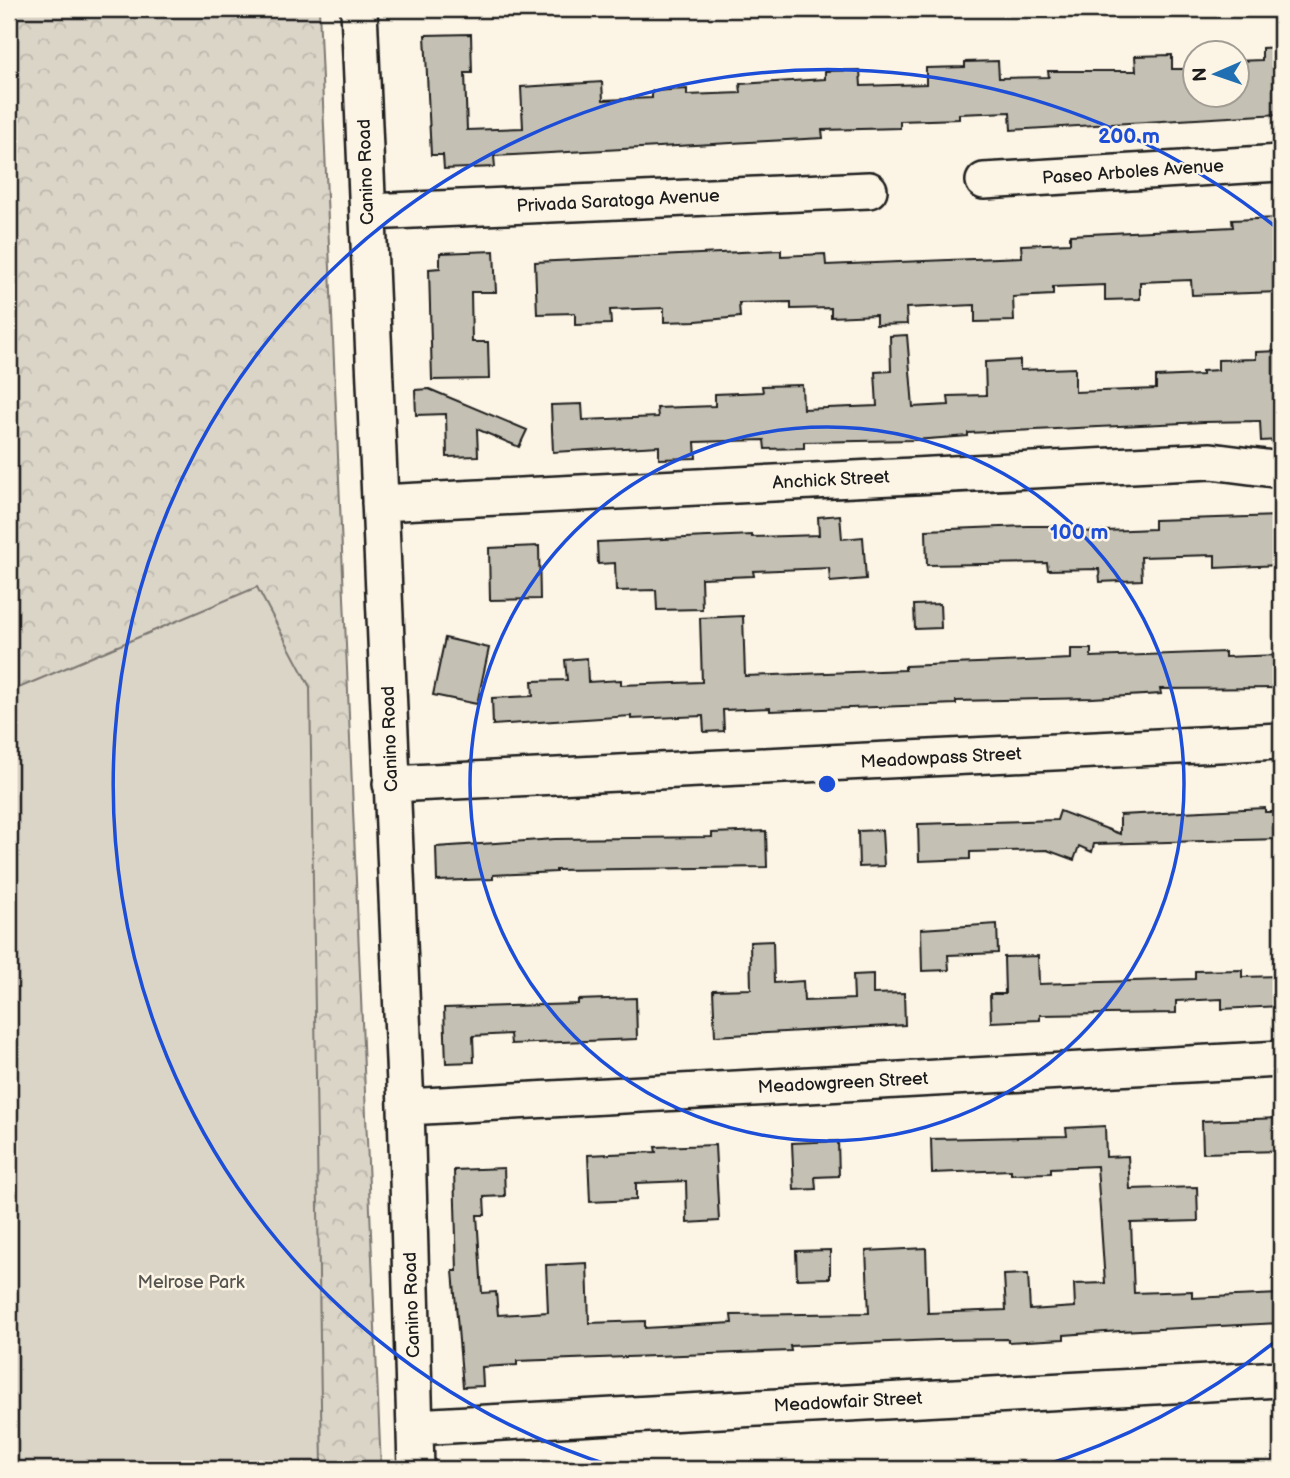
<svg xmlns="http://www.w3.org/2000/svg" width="1290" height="1478" viewBox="0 0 1290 1478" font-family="'Balsamiq Sans',sans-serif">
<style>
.park{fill:url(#park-crowns);stroke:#7c7872;stroke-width:2}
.garden{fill:#dbd5c8;stroke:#7c7872;stroke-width:2}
.building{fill:#c4c0b3;stroke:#1c1c1c;stroke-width:2}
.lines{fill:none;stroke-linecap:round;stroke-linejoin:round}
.minor-casing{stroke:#1c1c1c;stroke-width:40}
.minor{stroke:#fcf5e5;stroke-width:35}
.ring{fill:none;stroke:#1d4ed8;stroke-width:3.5}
.labels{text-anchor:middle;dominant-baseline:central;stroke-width:5;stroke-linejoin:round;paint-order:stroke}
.street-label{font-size:18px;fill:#1c1c1c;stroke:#fcf5e5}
.park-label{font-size:18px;fill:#555450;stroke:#fcf5e5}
.centre{fill:#1d4ed8;stroke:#fcf5e5;stroke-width:3.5}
.ring-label{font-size:21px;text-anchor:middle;font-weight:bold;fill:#1d4ed8;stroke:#fcf5e5;stroke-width:5;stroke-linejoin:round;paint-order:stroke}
</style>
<defs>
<pattern id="park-crowns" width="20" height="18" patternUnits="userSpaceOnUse" patternTransform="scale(1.75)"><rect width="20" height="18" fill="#dbd5c8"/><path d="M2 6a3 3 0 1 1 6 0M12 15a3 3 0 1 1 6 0" fill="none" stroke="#bbb6ab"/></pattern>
</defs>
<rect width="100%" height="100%" fill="#fcf5e5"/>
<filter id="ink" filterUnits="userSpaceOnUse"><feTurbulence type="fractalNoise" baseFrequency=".0143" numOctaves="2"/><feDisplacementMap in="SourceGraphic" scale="14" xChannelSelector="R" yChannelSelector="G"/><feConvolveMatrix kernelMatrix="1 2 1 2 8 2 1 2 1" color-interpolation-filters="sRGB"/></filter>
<g filter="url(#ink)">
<path class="park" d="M 9,9 L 319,9 L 381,1469 L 9,1469 Z"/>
<path class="garden" d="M 257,587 L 310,687 L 322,1469 L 9,1469 L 9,692 Z"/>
<path class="building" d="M 471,34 L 472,73 L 465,73 L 467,130 L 523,128 L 521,87 L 602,82 L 603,100 L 652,98 L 652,91 L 687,89 L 687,95 L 741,93 L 740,84 L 825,79 L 825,71 L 860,70 L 861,86 L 926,84 L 926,68 L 965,67 L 965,62 L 998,61 L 999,78 L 1049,77 L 1048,71 L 1136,71 L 1135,56 L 1172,55 L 1172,69 L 1195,69 L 1195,94 L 1237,94 L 1237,61 L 1262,60 L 1262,48 L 1281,47 L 1281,114 L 1011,130 L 1010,112 L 959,114 L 959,119 L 900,121 L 900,128 L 822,130 L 823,138 L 494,156 L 495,167 L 444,169 L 443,155 L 431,155 L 425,35 Z
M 1281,218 L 1281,292 L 1192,295 L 1191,280 L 1140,282 L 1140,299 L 1105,300 L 1105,285 L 1053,287 L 1053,295 L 1013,297 L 1014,321 L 975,322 L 975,305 L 906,308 L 907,324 L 876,325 L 876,315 L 831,317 L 831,308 L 791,309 L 791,302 L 739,303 L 740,317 L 696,321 L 664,322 L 664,308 L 610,310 L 611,324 L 575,325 L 575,313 L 537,314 L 535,262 L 781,250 L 781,256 L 825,254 L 826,265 L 1022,257 L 1021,245 L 1070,243 L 1070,235 L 1233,227 L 1232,220 Z
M 494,251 L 496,292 L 471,292 L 472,342 L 488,342 L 489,379 L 432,380 L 429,269 L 440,268 L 440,253 Z
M 907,335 L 913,407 L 949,405 L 948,396 L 986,395 L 985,362 L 1020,360 L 1020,370 L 1075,368 L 1075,392 L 1156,389 L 1156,377 L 1202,375 L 1202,371 L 1218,370 L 1218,360 L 1256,359 L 1256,352 L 1281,351 L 1281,440 L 1261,441 L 1260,421 L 1204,422 L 968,433 L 968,436 L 914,440 L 804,442 L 804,448 L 765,449 L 764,440 L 695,442 L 696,458 L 659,459 L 659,446 L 553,452 L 551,405 L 582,404 L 583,420 L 658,417 L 657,408 L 715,406 L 715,394 L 763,392 L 762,386 L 802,385 L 803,409 L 877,406 L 875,372 L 891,371 L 890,336 Z
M 429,389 L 527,430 L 519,447 L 477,429 L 478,456 L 447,457 L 446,414 L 416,415 L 415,390 Z
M 840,515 L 842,539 L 863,537 L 866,579 L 830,582 L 829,568 L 753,571 L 754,576 L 701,578 L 702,609 L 657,610 L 656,590 L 616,591 L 615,563 L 598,564 L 597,542 L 752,535 L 752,537 L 819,535 L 818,517 Z
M 1281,516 L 1281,565 L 1215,568 L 1215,555 L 1141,557 L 1142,580 L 1100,582 L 1099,569 L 1048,570 L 1047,563 L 927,565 L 926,530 L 1027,526 L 1081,526 L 1081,532 L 1154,529 L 1154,520 Z
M 539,546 L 540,599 L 490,600 L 489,548 Z
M 940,604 L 941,628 L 915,629 L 914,605 Z
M 743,616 L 745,676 L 905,670 L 905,666 L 1071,659 L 1071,649 L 1091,649 L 1091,657 L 1225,652 L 1225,657 L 1281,655 L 1281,688 L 1160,689 L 1161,694 L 1092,698 L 956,701 L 956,704 L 770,711 L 770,708 L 723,710 L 724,731 L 704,732 L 703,716 L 631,719 L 631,716 L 493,725 L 492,698 L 533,696 L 532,681 L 567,680 L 565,660 L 587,658 L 588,682 L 621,680 L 621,685 L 702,682 L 700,618 Z
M 445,638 L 489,648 L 477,704 L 433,695 Z
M 1265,808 L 1265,812 L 1281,812 L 1281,839 L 1094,844 L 1092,852 L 1079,846 L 1074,860 L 1047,850 L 970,852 L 970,859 L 919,861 L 918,824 L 1057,820 L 1060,811 L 1120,834 L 1120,815 Z
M 882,830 L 884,866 L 859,867 L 858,831 Z
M 766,831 L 767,867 L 556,870 L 556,872 L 493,875 L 493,879 L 437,881 L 436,847 L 555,839 L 712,837 L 712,833 Z
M 997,924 L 998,953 L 948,955 L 949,970 L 922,971 L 921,929 Z
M 773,941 L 774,983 L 803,981 L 804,1001 L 854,999 L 853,975 L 873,974 L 873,994 L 904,993 L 905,1025 L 715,1036 L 713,990 L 751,989 L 750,942 Z
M 1038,956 L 1039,984 L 1195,979 L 1195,971 L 1242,970 L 1242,977 L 1281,976 L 1281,1006 L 1222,1009 L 1222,999 L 1176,1001 L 1176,1013 L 1040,1015 L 1040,1020 L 991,1022 L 990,994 L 1005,994 L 1004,957 Z
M 636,998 L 637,1039 L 511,1044 L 510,1034 L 473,1036 L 474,1062 L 446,1063 L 444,1008 L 578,1004 L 578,1000 Z
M 1281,1118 L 1281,1151 L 1203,1153 L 1202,1121 Z
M 1105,1126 L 1106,1157 L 1128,1156 L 1130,1189 L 1197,1187 L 1198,1221 L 1131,1223 L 1134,1293 L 1192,1291 L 1192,1298 L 1281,1294 L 1281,1323 L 1120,1331 L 1064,1335 L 1064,1339 L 1008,1342 L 1008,1339 L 938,1340 L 790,1346 L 791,1351 L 517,1361 L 517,1365 L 482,1367 L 483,1386 L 463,1387 L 453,1271 L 457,1271 L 454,1170 L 504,1168 L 505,1196 L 484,1197 L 485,1215 L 477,1215 L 482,1293 L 496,1292 L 498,1315 L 548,1312 L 546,1265 L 587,1263 L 589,1323 L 645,1321 L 645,1328 L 732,1323 L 731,1315 L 869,1313 L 866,1251 L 926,1248 L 928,1313 L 1006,1310 L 1004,1275 L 1028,1274 L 1030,1310 L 1075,1307 L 1074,1284 L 1105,1283 L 1097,1166 L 1051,1168 L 1051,1173 L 1011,1174 L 1011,1170 L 932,1173 L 931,1139 L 1067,1136 L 1066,1128 Z
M 838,1141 L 839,1176 L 815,1177 L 816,1189 L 794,1190 L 792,1143 Z
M 715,1145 L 719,1221 L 687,1223 L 686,1181 L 636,1183 L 636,1200 L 590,1202 L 588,1155 L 656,1152 L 655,1147 Z
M 830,1250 L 830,1278 L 797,1279 L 796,1251 Z"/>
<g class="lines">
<defs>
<path id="minor" d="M 359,9 L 406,1107 L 416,1469
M 984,181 L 1281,163
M 368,212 L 869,190
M 380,503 L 1211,461 L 1281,470
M 391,784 L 1281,741
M 406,1107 L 1281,1059
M 415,1427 L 1281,1379"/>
</defs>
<use href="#minor" class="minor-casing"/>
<use href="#minor" class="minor"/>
</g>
</g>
<g class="ring">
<circle cx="827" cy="784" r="357"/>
<path d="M1277 1340A715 715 0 0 1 1036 1468M618 1468A715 715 0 1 1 1277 228"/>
</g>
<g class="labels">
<g class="street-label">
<text transform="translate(366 172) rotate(-92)">Canino Road</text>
<text transform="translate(1133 172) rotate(-4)">Paseo Arboles Avenue</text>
<text transform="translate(618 201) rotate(-3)">Privada Saratoga Avenue</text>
<text transform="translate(831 480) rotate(-3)">Anchick Street</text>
<text transform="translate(390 739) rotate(-92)">Canino Road</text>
<text transform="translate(941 758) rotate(-3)">Meadowpass Street</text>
<text transform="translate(843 1083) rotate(-3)">Meadowgreen Street</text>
<text transform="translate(412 1305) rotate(-92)">Canino Road</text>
<text transform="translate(848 1402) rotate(-3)">Meadowfair Street</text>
</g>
<g class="park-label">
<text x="191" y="1282">Melrose Park</text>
</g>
</g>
<circle cx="827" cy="784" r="10" class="centre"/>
<g class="ring-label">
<text x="1129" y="143">200 m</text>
<text x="1079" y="539">100 m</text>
</g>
<rect width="1290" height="1478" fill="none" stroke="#fcf5e5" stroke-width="35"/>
<rect x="18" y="18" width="1255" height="1443" fill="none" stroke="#1c1c1c" stroke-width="2.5" filter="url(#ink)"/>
<g transform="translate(1216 74) rotate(268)"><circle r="33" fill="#fcf5e5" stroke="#a29e95" stroke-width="2"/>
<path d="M0-5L12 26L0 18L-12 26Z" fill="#1f6fb2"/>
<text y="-10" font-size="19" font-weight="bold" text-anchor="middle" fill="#1c1c1c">N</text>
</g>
</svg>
